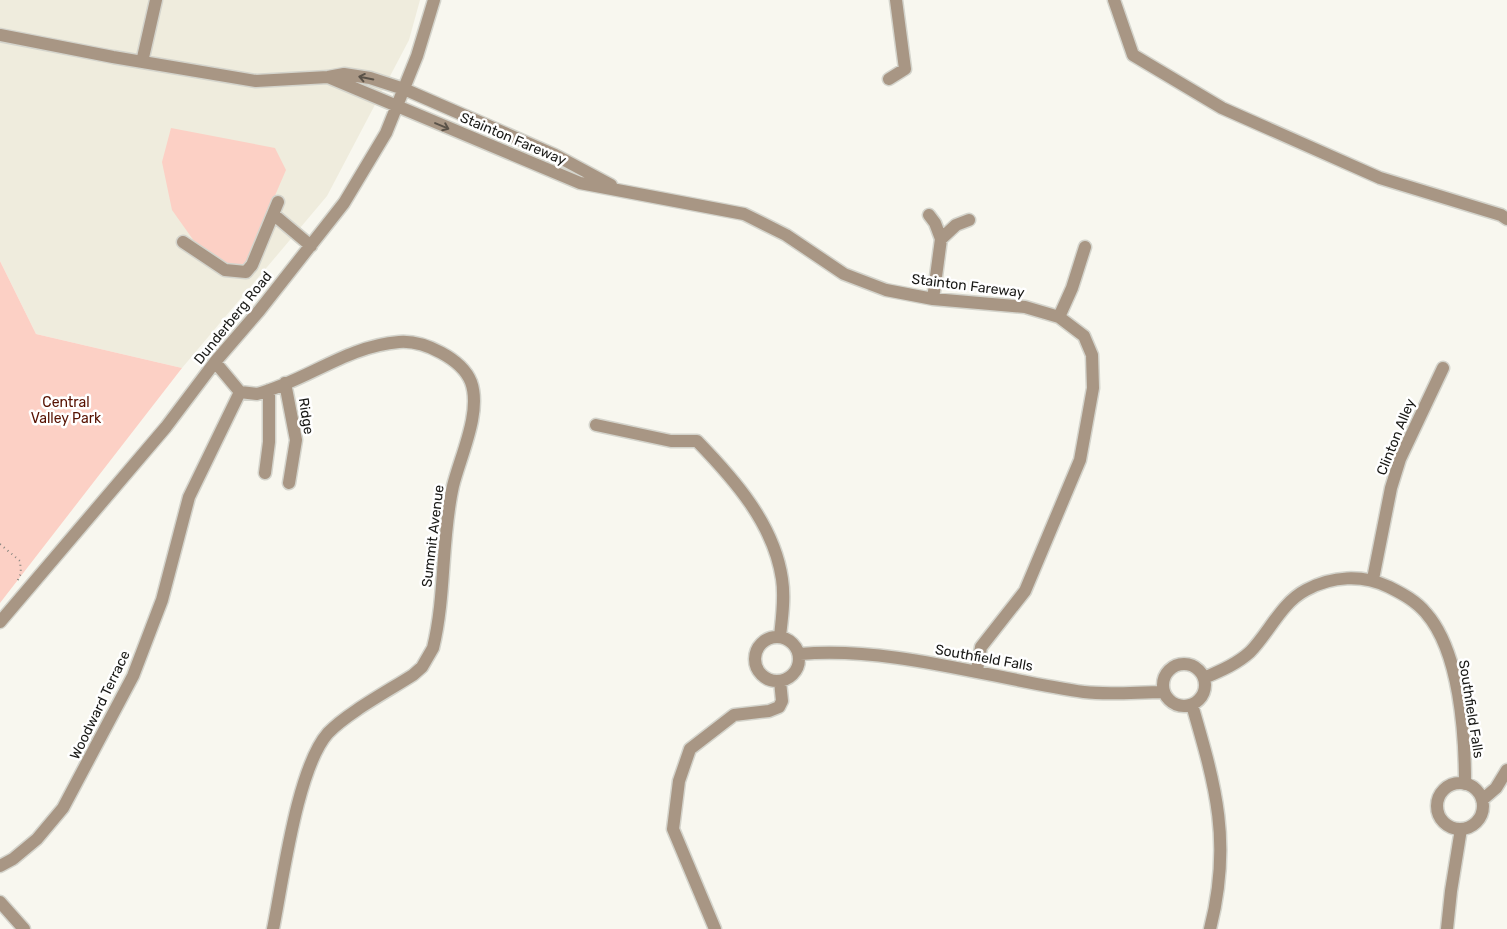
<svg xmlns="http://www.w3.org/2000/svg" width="1507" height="929" viewBox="0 0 1507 929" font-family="Rubik,sans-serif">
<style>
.built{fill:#efecdd}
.green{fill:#fcd0c5}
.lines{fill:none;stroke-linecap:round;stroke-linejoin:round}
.minor-casing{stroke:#d4d4cc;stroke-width:15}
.path{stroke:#82827c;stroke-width:2;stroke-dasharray:1 4;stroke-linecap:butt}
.minor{stroke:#a89684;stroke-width:12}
.oneway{stroke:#5a5248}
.labels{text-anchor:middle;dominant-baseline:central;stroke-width:5;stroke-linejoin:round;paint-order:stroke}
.street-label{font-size:14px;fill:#1a1a17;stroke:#fff}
.park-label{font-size:14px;fill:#561101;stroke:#fff}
</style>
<rect width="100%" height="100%" fill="#f8f7ef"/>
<path class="built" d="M 0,0 L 420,0 L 409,40 L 327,196 L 182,368 L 36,334 L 0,261 Z"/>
<path class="green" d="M 171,128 L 275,148 L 286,170 L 245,265 L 226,265 L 194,241 L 172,210 L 162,162 Z
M 0,261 L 36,334 L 182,368 L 0,603 Z"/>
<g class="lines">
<defs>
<path id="minor" d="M 1114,0 L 1133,55 L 1222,108 L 1380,178 L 1501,215 L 1507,219
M 0,35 L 113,57 L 256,81 L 328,77 L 344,74 L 370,78 L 404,89 L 555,155 L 611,185
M 142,62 L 156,0
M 328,77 L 580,183 L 744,214 L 786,235 L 844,274 L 886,290 L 933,299 L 1025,307 L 1059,317 L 1084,336 L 1092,355 L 1093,388 L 1080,460 L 1025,591 L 981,647 L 977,670
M 889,79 L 905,69 L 896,0
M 273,214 L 311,246
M 929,215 L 935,223 L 941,239
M 183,242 L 225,270 L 246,272 L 252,265 L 278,202
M 933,299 L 941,239 L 956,225 L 969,220
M 1059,317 L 1072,288 L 1085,247
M 215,362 L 240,392 L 257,394 C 306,381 347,346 399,342 C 424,340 462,359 471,382 C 482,412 460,457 453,486 C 441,539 446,595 433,648 L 422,667 L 413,675 C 388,691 347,713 328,733 C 297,768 283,880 273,929
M 285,383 L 296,440 L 289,483
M 596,425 L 671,441 L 697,441 C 734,479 774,524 782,579 C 785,598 782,618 780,636
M 265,473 L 269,442 L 269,390
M 1373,579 L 1391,488 L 1400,459 L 1443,368
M 0,622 L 166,427 L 215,362 L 259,311 L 344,203 L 386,133 L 417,56 L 434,0
M755 659a22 22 0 1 1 44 0a22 22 0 1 1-44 0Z
M 800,654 C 893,646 992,679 1084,692 C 1109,695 1138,692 1163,692
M1163 685a21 21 0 1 1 42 0a21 21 0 1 1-42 0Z
M 1204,678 C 1220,671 1237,664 1250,652 C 1269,633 1281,603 1306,590 C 1332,576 1362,574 1389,587 C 1403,594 1416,601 1426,613 C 1460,652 1465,734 1465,784
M 1192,705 C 1216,787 1232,843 1210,929
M1437 806a23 23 0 1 1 46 0a23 23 0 1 1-46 0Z
M 1482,800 L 1496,788 L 1507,770
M 0,866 L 13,859 L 37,839 L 63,808 L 133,676 L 162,600 L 189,497 L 240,392
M 0,902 L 24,929
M 715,929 L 673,829 L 679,781 L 690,749 L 734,715 L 769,711 L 779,707 L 782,701 L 780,681
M 1447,929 L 1451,891 L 1461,829"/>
</defs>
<use href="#minor" class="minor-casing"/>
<path class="path" d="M 0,544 L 20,561 L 21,573 L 17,582"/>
<use href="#minor" class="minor"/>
</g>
<defs><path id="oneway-shaft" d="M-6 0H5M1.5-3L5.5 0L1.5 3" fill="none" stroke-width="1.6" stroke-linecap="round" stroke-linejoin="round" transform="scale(1.25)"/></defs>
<g class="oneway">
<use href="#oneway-shaft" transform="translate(366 78) rotate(-169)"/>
<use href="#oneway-shaft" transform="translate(442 126) rotate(23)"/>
</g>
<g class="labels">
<g class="street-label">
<text transform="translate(513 139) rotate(23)">Stainton Fareway</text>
<text transform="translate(968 286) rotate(7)">Stainton Fareway</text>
<text transform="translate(233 318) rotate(-51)">Dunderberg Road</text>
<text transform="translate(306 416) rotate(81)">Ridge</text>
<text transform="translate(1396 437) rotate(-68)">Clinton Alley</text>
<text transform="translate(433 536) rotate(-83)">Summit Avenue</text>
<text transform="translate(984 658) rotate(10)">Southfield Falls</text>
<text transform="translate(100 705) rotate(-64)">Woodward Terrace</text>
<text transform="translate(1471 709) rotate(81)">Southfield Falls</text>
</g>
<g class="park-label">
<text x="66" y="402">Central<tspan x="66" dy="16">Valley Park</tspan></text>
</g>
</g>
</svg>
